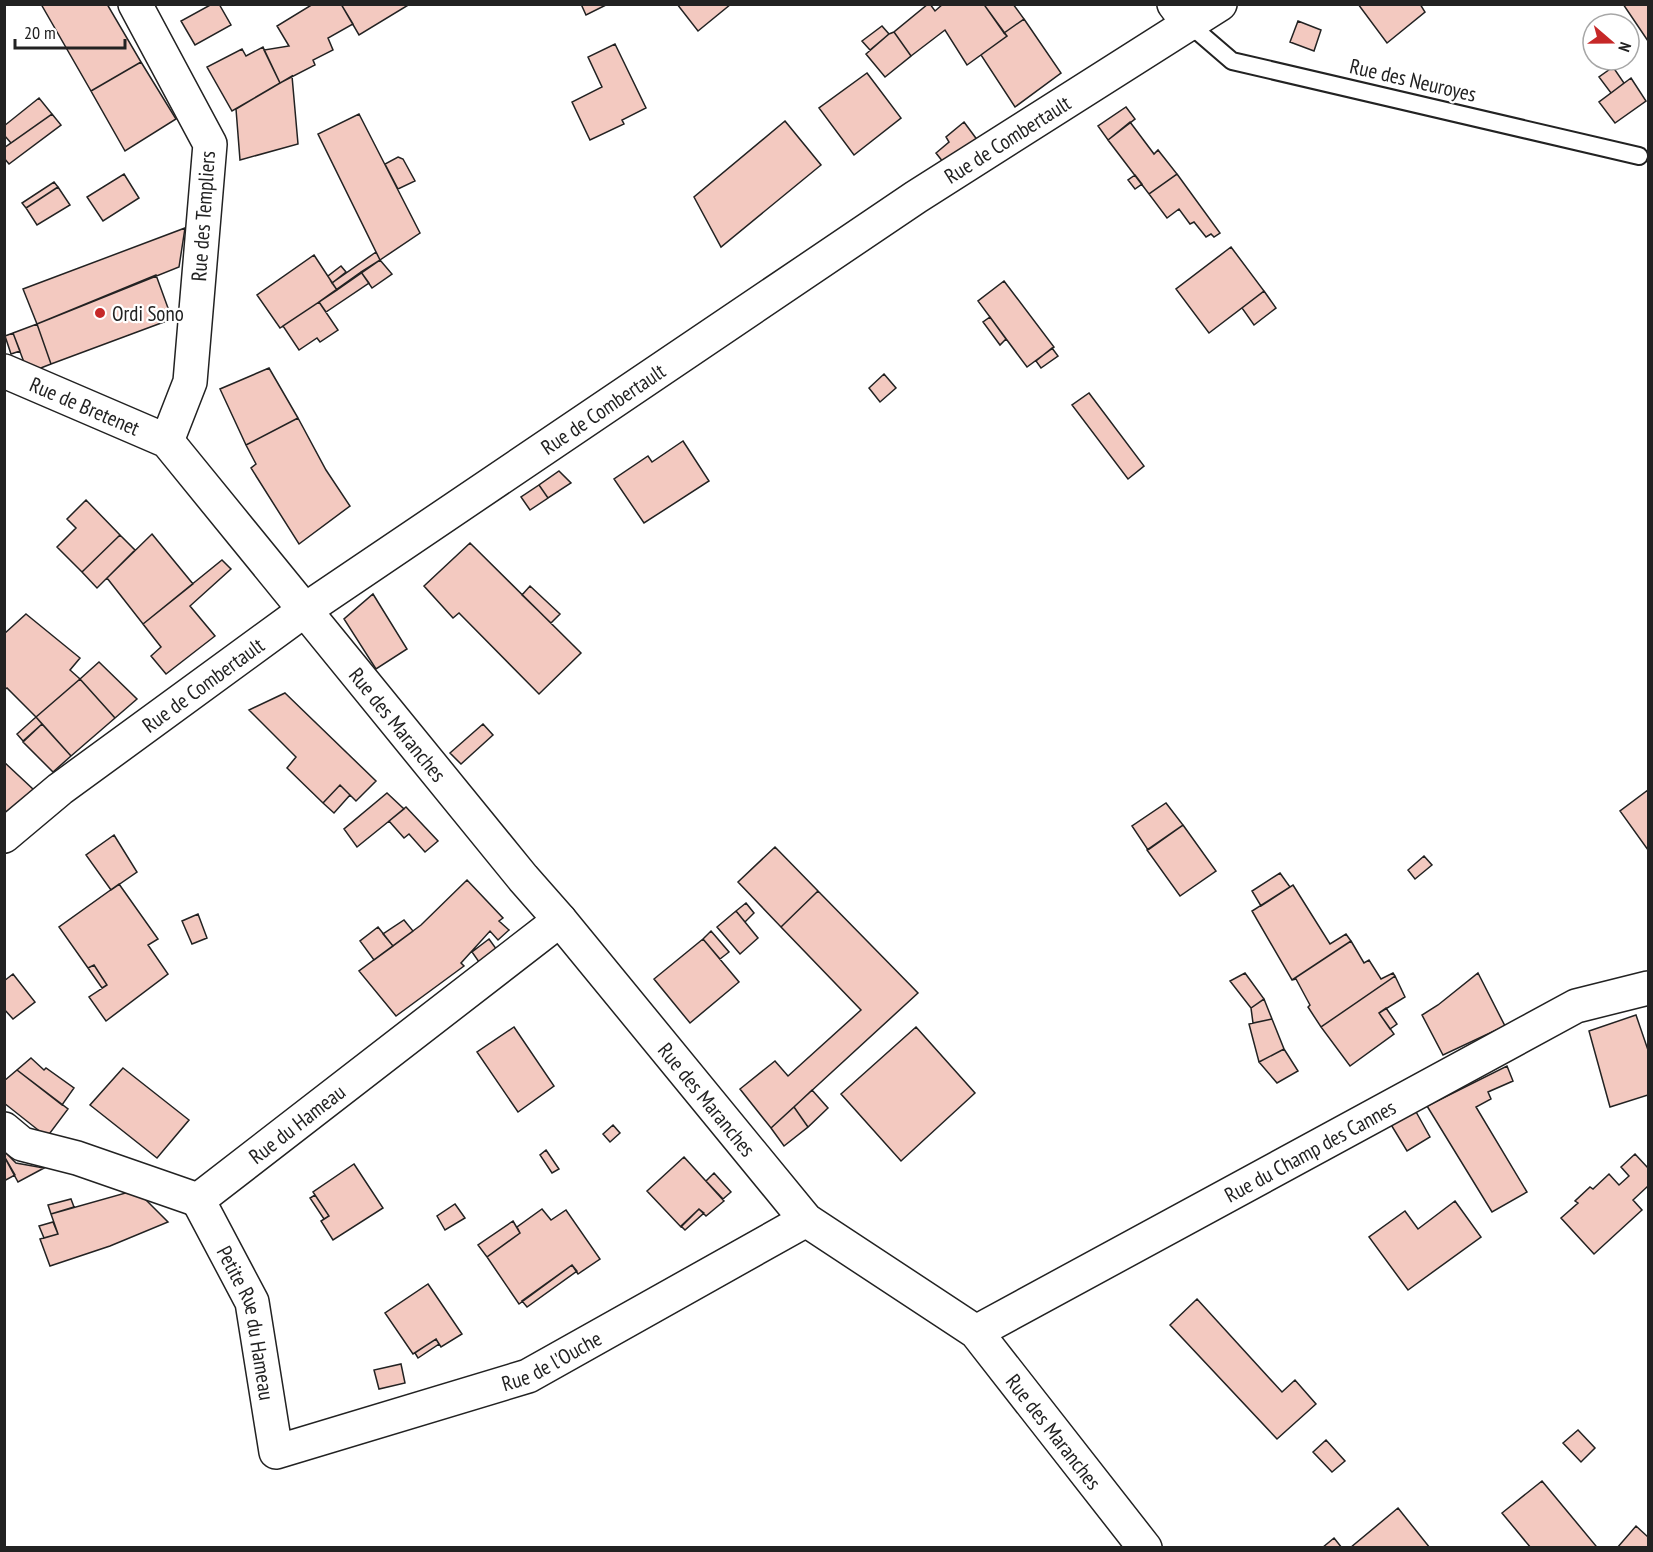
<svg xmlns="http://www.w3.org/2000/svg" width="1653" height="1552" viewBox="0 0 1653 1552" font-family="'PT Sans Narrow',sans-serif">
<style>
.building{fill:#f3c9c0;stroke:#222;stroke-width:1.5}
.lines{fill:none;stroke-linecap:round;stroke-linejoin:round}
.lane-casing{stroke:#222;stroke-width:20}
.street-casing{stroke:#222;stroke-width:36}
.secondary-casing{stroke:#222;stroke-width:36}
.lane{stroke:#fff;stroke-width:16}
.street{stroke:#fff;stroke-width:33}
.secondary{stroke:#fff;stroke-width:33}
.poi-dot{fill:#c62828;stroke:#fff;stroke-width:2}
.labels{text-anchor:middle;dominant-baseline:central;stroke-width:4.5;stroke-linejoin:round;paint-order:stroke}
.street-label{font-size:21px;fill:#222;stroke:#fff}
.poi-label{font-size:21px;fill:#222;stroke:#fff;text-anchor:start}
</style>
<rect width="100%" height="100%" fill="#fff"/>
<path class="building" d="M 41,4 L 107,4 L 141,62 L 91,91 Z
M 212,4 L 219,4 L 231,25 L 195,45 L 181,21 Z
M 313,4 L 341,4 L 353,24 L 328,38 L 333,50 L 313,60 L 315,65 L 280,83 L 264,50 L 289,46 L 277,26 Z
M 341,4 L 410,4 L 359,35 Z
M 581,4 L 606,4 L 606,5 L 586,15 Z
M 677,4 L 731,4 L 698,31 Z
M 928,4 L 930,4 L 935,11 L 943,4 L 986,4 L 985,6 L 1007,36 L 967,65 L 945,30 L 911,56 L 894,32 Z
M 986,4 L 1013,4 L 1024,19 L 1004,33 L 985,6 Z
M 1358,4 L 1420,4 L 1425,12 L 1387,43 Z
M 1623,4 L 1648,4 L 1648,41 Z
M 1024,19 L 1061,73 L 1015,107 L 981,55 L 1007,36 L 1004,33 Z
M 1298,21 L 1321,30 L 1314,51 L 1290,42 Z
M 882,26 L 889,34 L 870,50 L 862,41 Z
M 894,32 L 911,56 L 885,77 L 866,54 L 889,34 Z
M 615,44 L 646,108 L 622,120 L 624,124 L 590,140 L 572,102 L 602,87 L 588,57 Z
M 263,47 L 280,83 L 232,111 L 207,67 L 242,49 L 246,56 Z
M 141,62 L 176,119 L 125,151 L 91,91 Z
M 1613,67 L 1624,83 L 1611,93 L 1599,77 Z
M 867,73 L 901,118 L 854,155 L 819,108 Z
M 292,76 L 298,144 L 240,160 L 236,109 Z
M 1631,78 L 1646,101 L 1615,123 L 1599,102 Z
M 39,98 L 52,114 L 11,143 L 4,135 L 4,126 Z
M 1126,107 L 1135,119 L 1108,140 L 1098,126 Z
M 52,114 L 61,125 L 9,164 L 4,158 L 4,148 Z
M 359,114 L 420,233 L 380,260 L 318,134 Z
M 785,121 L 821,165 L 721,247 L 694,197 Z
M 964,122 L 978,141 L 947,167 L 936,153 L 949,142 L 946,137 Z
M 1130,122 L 1154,154 L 1158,150 L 1177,174 L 1149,194 L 1108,140 Z
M 398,157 L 403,159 L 415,181 L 398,189 L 385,164 Z
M 124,174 L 139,198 L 103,221 L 87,197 Z
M 1177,174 L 1220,233 L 1214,237 L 1211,234 L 1206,237 L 1194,222 L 1190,224 L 1179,209 L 1167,218 L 1149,194 Z
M 1135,175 L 1142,184 L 1135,189 L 1128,180 Z
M 54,182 L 58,187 L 26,208 L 22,203 Z
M 58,187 L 70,205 L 37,225 L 26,208 Z
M 185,228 L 179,267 L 37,324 L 23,289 Z
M 1231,247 L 1264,291 L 1209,333 L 1176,289 Z
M 376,252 L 380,260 L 337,290 L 332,283 Z
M 314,255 L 337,290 L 280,328 L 257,295 Z
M 380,260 L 392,274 L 372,288 L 361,272 Z
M 341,266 L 346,272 L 332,283 L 328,276 Z
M 361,272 L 369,283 L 326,312 L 319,302 Z
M 156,275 L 172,319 L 51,364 L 37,324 Z
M 1004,281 L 1054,347 L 1027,367 L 978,301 Z
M 1264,291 L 1276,308 L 1254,325 L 1242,308 Z
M 319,302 L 338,330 L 320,342 L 317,338 L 299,350 L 283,326 Z
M 990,317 L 1006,339 L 1000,345 L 983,322 Z
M 37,324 L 51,364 L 28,373 L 13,333 Z
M 13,333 L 20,351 L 11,354 L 5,336 Z
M 1052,348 L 1058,356 L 1041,368 L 1036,361 Z
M 269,368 L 298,418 L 246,445 L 220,389 Z
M 884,374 L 896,388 L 880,402 L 869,388 Z
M 1089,393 L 1144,466 L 1128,479 L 1072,405 Z
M 298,418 L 326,470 L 350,506 L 299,544 L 251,468 L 256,464 L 246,445 Z
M 683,441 L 709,481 L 644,523 L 614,479 L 648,456 L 652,462 Z
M 559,471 L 571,483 L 548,498 L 539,485 Z
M 539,485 L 548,498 L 530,510 L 521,497 Z
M 86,500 L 120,535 L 82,572 L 57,547 L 76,528 L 67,519 Z
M 152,534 L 193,584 L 143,624 L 107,578 Z
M 120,535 L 135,550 L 97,588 L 82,572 Z
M 470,543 L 581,653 L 539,694 L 459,613 L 453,618 L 424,586 Z
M 222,560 L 231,569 L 190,606 L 215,636 L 166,674 L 151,656 L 161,647 L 143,624 Z
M 530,586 L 560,614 L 551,623 L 522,595 Z
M 373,594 L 407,649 L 376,669 L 344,619 Z
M 26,614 L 80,658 L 70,670 L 80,679 L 36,717 L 7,688 L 4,690 L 4,634 Z
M 99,662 L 137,699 L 115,718 L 80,679 Z
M 80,679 L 115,718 L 71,756 L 36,717 Z
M 285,693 L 376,781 L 356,801 L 340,785 L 323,803 L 287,768 L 296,757 L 249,710 Z
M 36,717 L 42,724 L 23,741 L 17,734 Z
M 42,724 L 71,756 L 53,772 L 23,742 Z
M 483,724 L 493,735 L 461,764 L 450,753 Z
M 4,762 L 34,790 L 4,818 Z
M 340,785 L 350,795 L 334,813 L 323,803 Z
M 1648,790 L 1648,850 L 1620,811 Z
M 387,793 L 404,809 L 357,847 L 344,829 Z
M 1166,803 L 1183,825 L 1148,850 L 1132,826 Z
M 406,807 L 438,841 L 425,852 L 409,834 L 404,838 L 389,821 Z
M 1183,825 L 1216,871 L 1180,896 L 1147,850 Z
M 114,835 L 137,872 L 111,890 L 86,855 Z
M 775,847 L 818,891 L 781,927 L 738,882 Z
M 1424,856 L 1432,865 L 1415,879 L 1408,870 Z
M 1280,873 L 1290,887 L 1261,906 L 1252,891 Z
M 467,880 L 503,918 L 499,921 L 509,930 L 498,940 L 490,931 L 461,963 L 464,966 L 396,1016 L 359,971 L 421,925 Z
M 119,884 L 158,939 L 148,945 L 168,974 L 106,1021 L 89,997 L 107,985 L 94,965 L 88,968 L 59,927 Z
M 1293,885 L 1330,944 L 1346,934 L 1351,941 L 1292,980 L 1252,911 Z
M 818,891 L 918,993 L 771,1128 L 740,1089 L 775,1061 L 788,1076 L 861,1010 L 781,927 Z
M 746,903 L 754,913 L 745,922 L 736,911 Z
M 736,911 L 758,938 L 740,954 L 717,927 Z
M 198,914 L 207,938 L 192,944 L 182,921 Z
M 404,920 L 413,931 L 393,946 L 383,934 Z
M 378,927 L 393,946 L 374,960 L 360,941 Z
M 711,931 L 729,952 L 720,959 L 703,939 Z
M 489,939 L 497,950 L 479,962 L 472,952 Z
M 703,939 L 739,982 L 690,1023 L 654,979 Z
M 1351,941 L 1364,963 L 1369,960 L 1381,979 L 1393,973 L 1395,976 L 1321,1027 L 1308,1007 L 1310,1005 L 1296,979 L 1292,980 Z
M 94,965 L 107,985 L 102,988 L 88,968 Z
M 1245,973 L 1264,999 L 1251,1008 L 1230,981 Z
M 1478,973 L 1505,1026 L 1443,1055 L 1422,1015 L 1438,1005 Z
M 13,974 L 35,1002 L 13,1019 L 4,1009 L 4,981 Z
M 1395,976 L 1405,997 L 1379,1013 L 1394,1034 L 1350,1066 L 1321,1027 Z
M 1264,999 L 1272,1019 L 1253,1023 L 1251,1008 Z
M 1386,1008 L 1397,1024 L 1390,1029 L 1379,1013 Z
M 1636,1015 L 1648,1050 L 1648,1095 L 1610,1107 L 1589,1031 Z
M 1272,1019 L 1284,1049 L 1259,1062 L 1249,1024 Z
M 514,1027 L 554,1086 L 518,1112 L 477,1052 Z
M 916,1027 L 975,1093 L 901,1161 L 841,1094 Z
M 1284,1049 L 1298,1071 L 1277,1083 L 1259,1062 Z
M 31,1058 L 44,1070 L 46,1068 L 74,1088 L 62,1105 L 17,1070 Z
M 1507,1066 L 1513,1081 L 1488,1092 L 1491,1099 L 1476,1107 L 1527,1192 L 1492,1212 L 1427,1106 Z
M 123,1068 L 189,1120 L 157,1158 L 90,1105 Z
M 17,1070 L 68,1109 L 47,1137 L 4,1103 L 4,1081 Z
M 812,1090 L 828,1108 L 808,1127 L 794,1107 Z
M 794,1107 L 808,1127 L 784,1146 L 771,1128 Z
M 1415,1110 L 1430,1137 L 1407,1151 L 1390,1123 Z
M 613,1125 L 620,1133 L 610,1142 L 603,1134 Z
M 546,1150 L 559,1169 L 552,1173 L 540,1155 Z
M 4,1151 L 16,1163 L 44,1168 L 18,1182 L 4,1156 Z
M 1635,1154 L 1648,1168 L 1648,1186 L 1633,1200 L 1642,1210 L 1594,1254 L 1561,1218 L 1578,1203 L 1575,1201 L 1590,1187 L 1593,1189 L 1609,1174 L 1619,1185 L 1629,1176 L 1621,1167 Z
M 4,1156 L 15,1175 L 4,1181 Z
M 684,1157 L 724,1201 L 706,1216 L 699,1209 L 681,1227 L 647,1191 Z
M 354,1164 L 383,1208 L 333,1240 L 321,1221 L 329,1216 L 313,1192 Z
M 714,1173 L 731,1192 L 723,1199 L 706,1181 Z
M 136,1190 L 168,1222 L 110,1246 L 50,1266 L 40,1239 L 58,1234 L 51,1214 Z
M 315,1195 L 329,1216 L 324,1219 L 310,1198 Z
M 71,1199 L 74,1207 L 51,1214 L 48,1205 Z
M 1455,1201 L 1481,1237 L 1408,1290 L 1369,1237 L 1405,1211 L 1418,1229 Z
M 455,1204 L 465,1218 L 445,1230 L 437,1216 Z
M 542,1209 L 551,1220 L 566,1210 L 600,1259 L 578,1274 L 572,1265 L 519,1304 L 487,1257 L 520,1233 L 517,1227 Z
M 699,1209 L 704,1213 L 685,1230 L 681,1226 Z
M 513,1221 L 520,1233 L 487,1257 L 478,1245 Z
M 53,1222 L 58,1234 L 44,1238 L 39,1226 Z
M 572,1265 L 577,1271 L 527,1307 L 522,1301 Z
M 428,1284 L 462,1334 L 441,1347 L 436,1339 L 413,1354 L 385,1313 Z
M 1197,1299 L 1282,1392 L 1295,1380 L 1316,1404 L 1277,1439 L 1170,1325 Z
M 436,1339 L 439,1344 L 418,1358 L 415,1353 Z
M 401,1364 L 405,1383 L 379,1389 L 374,1370 Z
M 1578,1430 L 1595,1448 L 1581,1462 L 1563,1443 Z
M 1326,1440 L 1345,1461 L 1332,1472 L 1313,1452 Z
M 1542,1481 L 1596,1546 L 1595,1548 L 1531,1548 L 1502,1513 Z
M 1398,1508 L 1430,1548 L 1350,1548 Z
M 1636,1526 L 1648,1537 L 1648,1548 L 1617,1548 Z
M 1334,1538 L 1342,1548 L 1322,1548 Z"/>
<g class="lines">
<defs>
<path id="lane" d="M 1189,24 L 1232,61 L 1639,156"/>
<g id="street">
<path d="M 135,4 L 210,144 L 190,382 L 167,441"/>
<path d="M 1174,4 L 1189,24"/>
<path id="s1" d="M 4,371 L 167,441 L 523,878 L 560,920 L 806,1220 L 976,1332 L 1145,1548"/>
<path id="s2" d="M 4,1129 L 22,1144 L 77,1158 L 198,1200 L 560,920"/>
<path id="s3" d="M 198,1200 L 252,1302 L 276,1452 L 528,1376 L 806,1220"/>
<path id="s4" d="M 976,1332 L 1576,1006 L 1648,988"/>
</g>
<g id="secondary">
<path id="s5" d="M 4,836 L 60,789 L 305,610 L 916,197 L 1220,4"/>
</g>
</defs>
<use href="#lane" class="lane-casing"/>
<use href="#street" class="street-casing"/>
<use href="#secondary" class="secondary-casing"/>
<use href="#lane" class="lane"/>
<use href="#street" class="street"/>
<use href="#secondary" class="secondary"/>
</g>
<circle class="poi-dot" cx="100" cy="313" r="6"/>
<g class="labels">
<g class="street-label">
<text transform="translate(1413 80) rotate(13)">Rue des Neuroyes</text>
<text stroke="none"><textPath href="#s5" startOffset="1222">Rue de Combertault</textPath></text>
<text transform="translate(203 216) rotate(-86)">Rue des Templiers</text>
<text stroke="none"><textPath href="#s1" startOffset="88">Rue de Bretenet</textPath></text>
<text stroke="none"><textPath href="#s5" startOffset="736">Rue de Combertault</textPath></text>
<text stroke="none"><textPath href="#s5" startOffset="250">Rue de Combertault</textPath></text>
<text stroke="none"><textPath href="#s1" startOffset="543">Rue des Maranches</textPath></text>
<text stroke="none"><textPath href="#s1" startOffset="1029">Rue des Maranches</textPath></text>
<text stroke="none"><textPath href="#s2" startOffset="333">Rue du Hameau</textPath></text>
<text stroke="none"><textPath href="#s4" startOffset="380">Rue du Champ des Cannes</textPath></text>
<text stroke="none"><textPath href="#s3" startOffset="134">Petite Rue du Hameau</textPath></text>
<text stroke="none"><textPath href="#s3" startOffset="558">Rue de l'Ouche</textPath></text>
<text stroke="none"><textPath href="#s1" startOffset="1515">Rue des Maranches</textPath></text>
</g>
<g class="poi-label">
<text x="112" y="313">Ordi Sono</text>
</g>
</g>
<rect width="1653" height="1552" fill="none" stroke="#222222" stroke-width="12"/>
<g transform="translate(1611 42) rotate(110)"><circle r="28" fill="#ffffff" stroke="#a7a7a7" stroke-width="1.5"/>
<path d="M0-4.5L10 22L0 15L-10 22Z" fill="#c62828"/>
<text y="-9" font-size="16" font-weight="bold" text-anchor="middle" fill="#222222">N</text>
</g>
<path d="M15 39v9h110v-9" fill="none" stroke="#222222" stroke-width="3"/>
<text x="24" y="39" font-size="18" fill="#222222" stroke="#ffffff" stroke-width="4.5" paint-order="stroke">20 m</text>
</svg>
